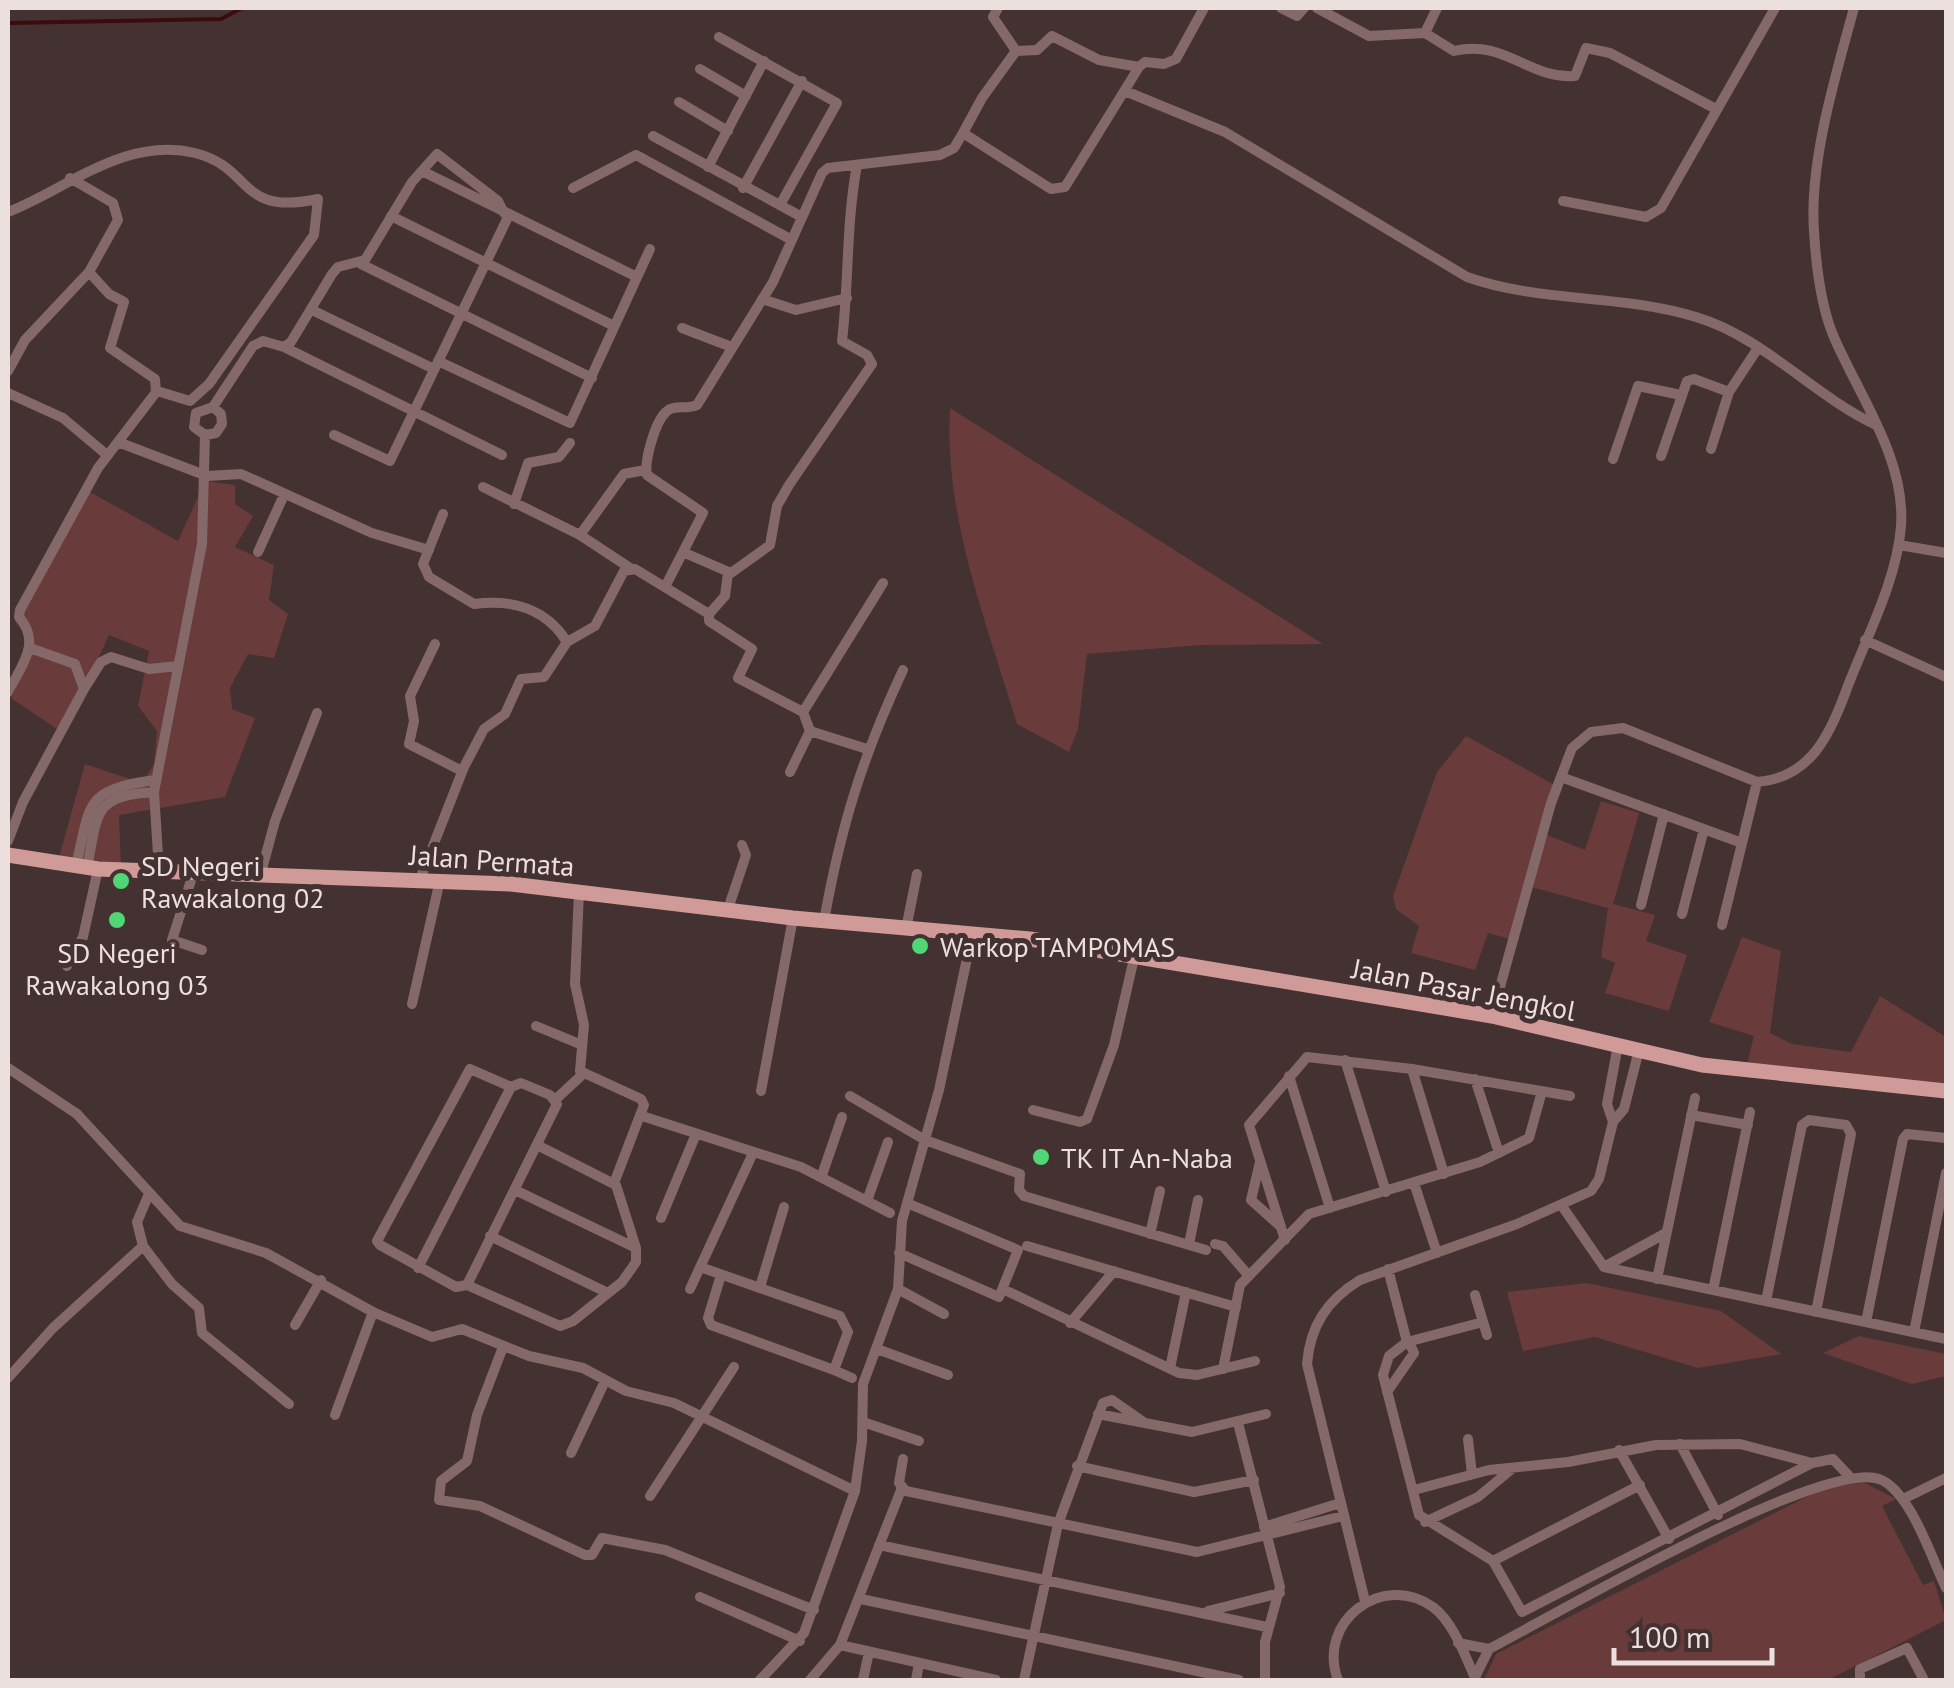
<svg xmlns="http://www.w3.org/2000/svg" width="1954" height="1688" viewBox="0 0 1954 1688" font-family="'PT Sans',sans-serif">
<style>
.green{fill:#6a3b3b}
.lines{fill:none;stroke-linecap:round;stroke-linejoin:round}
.stream{stroke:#3c0b0e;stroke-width:4}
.minor{stroke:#846968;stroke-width:10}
.primary{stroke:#d09a98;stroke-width:15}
.poi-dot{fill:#50d674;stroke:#443131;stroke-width:4}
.labels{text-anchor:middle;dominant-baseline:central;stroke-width:10;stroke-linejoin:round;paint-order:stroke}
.street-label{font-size:28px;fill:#ece0df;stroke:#443131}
.poi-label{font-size:28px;fill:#ece0df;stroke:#443131;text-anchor:start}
</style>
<rect width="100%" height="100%" fill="#443131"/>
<path class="green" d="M 950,408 L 1323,644 L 1201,645 L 1087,654 L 1078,729 L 1069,752 L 1017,724 C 986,620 944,518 950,408 Z
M 205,481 L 235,485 L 235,504 L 253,516 L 235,547 L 274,565 L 269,600 L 288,614 L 274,658 L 248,654 L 230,688 L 232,709 L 255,718 L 225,797 L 119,815 L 121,867 L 58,861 L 85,764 L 142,783 L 154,764 L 157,731 L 138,706 L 149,651 L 109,635 L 64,734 L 11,698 L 35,648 L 15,621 L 90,492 L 178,541 Z
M 1466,736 L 1562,789 L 1545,834 L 1585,850 L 1601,801 L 1639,813 L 1613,904 L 1655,915 L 1646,941 L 1687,955 L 1669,1011 L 1605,993 L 1615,963 L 1601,957 L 1608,908 L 1528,886 L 1513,940 L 1488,933 L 1475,970 L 1411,953 L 1419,926 L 1396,909 L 1393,896 L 1437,772 Z
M 1742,937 L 1781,951 L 1770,1033 L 1792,1044 L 1851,1052 L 1880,996 L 1946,1037 L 1946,1091 L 1745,1072 L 1754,1036 L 1709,1022 Z
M 1587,1283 L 1721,1311 L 1781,1354 L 1698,1368 L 1595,1337 L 1523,1351 L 1507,1292 Z
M 1859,1336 L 1946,1354 L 1946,1376 L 1912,1384 L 1823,1353 Z
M 1865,1483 L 1896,1499 L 1882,1506 L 1923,1585 L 1934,1581 L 1946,1620 L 1828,1680 L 1484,1680 L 1496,1654 L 1832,1484 Z"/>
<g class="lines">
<path class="stream" d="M 8,23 L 221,19 L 242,8"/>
<path class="minor" d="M 998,8 L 993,17 L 1016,51
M 1281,8 L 1297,16 L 1304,8
M 1317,8 L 1369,36 L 1425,33 L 1454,51 C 1506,39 1527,79 1575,76 L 1586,48 L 1610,53 L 1716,109
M 1425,33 L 1437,8
M 719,37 L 837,103 L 780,205
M 1016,51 L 1037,50 L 1052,36 L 1099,60 L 1139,67
M 700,69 L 746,96
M 1125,91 L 1225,132 L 1467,277 C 1540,303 1622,294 1696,317 C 1763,337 1812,394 1874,424
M 679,102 L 728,131
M 963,133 L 982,98 L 1016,51
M 653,136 L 800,216
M 708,167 L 764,61
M 422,171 L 637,277
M 573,188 L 636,155 L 790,239
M 743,188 L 802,81
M 1563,201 L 1646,217 L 1661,208 L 1775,8
M 8,212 C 67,189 125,136 195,153 C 254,168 237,216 318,199 L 314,235 L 209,384 L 190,401 L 157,391 L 98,468 L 20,610 L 19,617 C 42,643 21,666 8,692
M 391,216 L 614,326
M 361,264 L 592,378
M 89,272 L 109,294 L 124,302 L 110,348 L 155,379 L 156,392
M 762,299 L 796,310 L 847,298
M 312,310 L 434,369
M 682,328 L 729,346
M 284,347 L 502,455
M 438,361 L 570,423 L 650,249
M 8,371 L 25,340 L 89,272 L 118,220 L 113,203 L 70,178
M 8,393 L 63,418 L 107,455
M 213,407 L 221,414 L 222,424 L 216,433 L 205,435 L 194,427 L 196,413 L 213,407 L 253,346 L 263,341 L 284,347 L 291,342 L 332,274 L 338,267 L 365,260 L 412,182 L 437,154 L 498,201 L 504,213
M 334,435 L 390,461 L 509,215
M 118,442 L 207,476 L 241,474 L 372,533 L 429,550
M 1711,449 L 1729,392
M 1661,456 L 1687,381 L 1694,379 L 1729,392 L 1758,348
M 1613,459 L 1638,386 L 1681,395
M 483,487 L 580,535 L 630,568
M 514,504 L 528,463 L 559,457 L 570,443
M 443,514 L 423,564 L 429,577 L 474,604 C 511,599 546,608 567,642
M 580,535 L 624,474 L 645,470
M 1899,545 L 1946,553
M 258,552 L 284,495
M 685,553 L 731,573 L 770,545 L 777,506 L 789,485 L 872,364 L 867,355 L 842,341 C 849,282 846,224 857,165
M 728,573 L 725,596 L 709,614 L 709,621 L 752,649 L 738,678 L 803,712
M 665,587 L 703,513 L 647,475 C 644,461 655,422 666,412 C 673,404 687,410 697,405 L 773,282 L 822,173 L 828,168 L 940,155 L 954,148 L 963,133 L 1051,189 L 1065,187 L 1139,67 L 1145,62 L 1164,64 L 1176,59 L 1204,8
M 1865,640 L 1946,677
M 435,644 L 410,696 L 414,721 L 409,744 L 462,771
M 84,689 L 101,662 L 111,657 L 149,669 L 178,666
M 867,749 L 810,731 L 803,712 L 883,583
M 790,772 L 810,731
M 1561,777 L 1742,843
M 8,841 L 23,802 L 84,689 L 75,664 L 30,648
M 76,866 C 91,802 84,790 155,780
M 87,868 C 98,813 92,796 154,792
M 159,870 L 154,792 L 202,544 L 205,435
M 194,871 L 172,940 L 202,950
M 261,873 L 275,821 L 317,713
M 420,879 L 464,767 L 484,729 L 505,714 L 521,679 L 544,677 L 567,642 L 595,626 L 624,571 L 635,569 L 709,614
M 579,892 L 575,984 L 584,1025 L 580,1071 L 641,1099 L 644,1105 L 616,1178
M 1641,905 L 1664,814
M 728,909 L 746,855 L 742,845
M 1682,914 L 1704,829
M 824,921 C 841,826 862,758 903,670
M 1722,925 L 1757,782
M 906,929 L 917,874
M 67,966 L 83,937 L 98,869
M 412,1004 L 440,880
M 1492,1016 L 1551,803 L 1572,748 L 1591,732 L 1623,728 L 1757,782 C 1810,778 1830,735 1846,691 C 1865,640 1897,581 1901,526 C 1906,459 1858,394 1833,335 C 1820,303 1816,265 1814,231 C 1809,162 1836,74 1854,8
M 536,1026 L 582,1045
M 1345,1060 L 1386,1192
M 8,1068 L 77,1114 L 180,1226 L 266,1253 L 373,1312 L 432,1337 L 462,1329 L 529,1356 L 583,1368 L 626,1391 L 674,1403 L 855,1491
M 1412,1069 L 1444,1174
M 1289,1076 L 1330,1208
M 1475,1079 L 1499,1153
M 761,1091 L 793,918
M 850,1096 L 925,1140 L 1020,1174 L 1019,1190 L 1024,1196 L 1206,1250
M 555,1100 L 583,1074
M 1033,1110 L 1080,1122 L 1087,1119 L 1114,1045 L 1135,954
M 1691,1115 L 1748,1125
M 642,1116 L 801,1167 L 890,1213
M 1613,1122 L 1607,1104 L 1618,1045
M 1260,1162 L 1251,1200 L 1280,1226
M 822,1175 L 842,1117
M 1414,1183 L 1437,1253
M 515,1190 L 636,1248
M 868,1198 L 888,1142
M 1562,1206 L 1604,1267 L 1946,1339
M 661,1218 L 696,1134
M 1150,1234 L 1160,1191
M 490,1236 L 608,1293
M 1285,1240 L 1249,1125 L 1307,1057 L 1412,1069 L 1570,1096
M 1189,1244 L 1198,1200
M 1215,1244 L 1223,1246 L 1249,1276
M 143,1246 L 172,1284 L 199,1308 L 202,1333 L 289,1404
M 1027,1246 L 1236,1307
M 899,1253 L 999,1297 L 1018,1250 L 907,1203
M 700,1267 L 840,1316 L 848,1332 L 834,1370 L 711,1325 L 708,1318 L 721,1275
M 1604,1267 L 1666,1233
M 418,1268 L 511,1087
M 1388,1269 L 1407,1342
M 1657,1279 L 1695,1098
M 467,1285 L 557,1104 L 550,1095 L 521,1083 L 511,1087 L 470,1069 L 377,1241 L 380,1245 L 456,1287 L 467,1285 L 560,1326 L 573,1321 L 622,1282 L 636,1262 L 636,1248 L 616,1185 L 537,1145
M 760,1287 L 784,1207
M 690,1289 L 753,1153
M 898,1289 L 944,1314
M 1713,1290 L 1750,1112
M 1009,1292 L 1179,1373 L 1197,1375 L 1255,1361
M 1475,1295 L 1487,1335
M 1766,1301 L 1802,1125 L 1809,1120 L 1846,1125 L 1851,1134 L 1816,1312
M 1866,1322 L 1903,1139 L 1907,1134 L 1946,1138
M 1070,1323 L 1114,1271
M 295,1325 L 321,1280
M 1914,1332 L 1946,1173
M 1407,1342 L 1389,1356 L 1383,1375 L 1419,1515 L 1493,1561 L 1522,1612 L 1812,1463 L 1833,1459 L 1849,1476
M 1407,1342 L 1483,1322
M 503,1347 L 477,1415 L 467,1461 L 441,1481 L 439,1500 L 480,1506 L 585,1555 L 592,1555 L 602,1538 L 665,1550 L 814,1610
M 877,1349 L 948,1375
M 1170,1368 L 1186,1292
M 1223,1369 L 1240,1285 L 1309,1214 L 1480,1162 L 1529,1138 L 1542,1091
M 834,1370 L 852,1378
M 8,1378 L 53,1328 L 143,1246 L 137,1222 L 149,1194
M 1387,1392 L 1414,1353 L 1409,1342
M 1098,1414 L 1192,1432 L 1266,1414
M 335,1415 L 373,1312
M 863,1422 L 919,1441
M 1238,1423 L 1280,1587 L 1265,1642 L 1265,1680
M 1468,1439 L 1472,1474
M 1680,1444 L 1718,1515
M 1619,1450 L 1669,1539
M 571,1453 L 605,1381
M 903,1459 L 899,1483 L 905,1490
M 1077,1466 L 1194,1492 L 1254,1480
M 1414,1490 L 1489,1470 L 1568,1462 L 1656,1445 L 1740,1444 L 1812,1463
M 650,1496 L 734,1367
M 1903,1499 L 1946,1478
M 1425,1522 L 1478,1497 L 1513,1468
M 1264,1527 L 1340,1503
M 879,1545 L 1267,1627
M 1493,1561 L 1640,1485
M 700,1597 L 800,1641
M 861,1599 L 1239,1680
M 1365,1601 L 1307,1364 C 1310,1326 1327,1300 1360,1280 L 1517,1224 L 1591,1191 L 1599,1179 L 1613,1122 L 1624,1109 L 1639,1050
M 1208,1611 L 1280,1593
M 1458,1643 L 1489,1649
M 840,1645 L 996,1680
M 1475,1677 L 1489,1649 C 1555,1615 1821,1459 1879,1479 C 1910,1490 1932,1559 1946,1588
M 760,1680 L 804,1633 L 855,1491 L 862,1441 L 863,1384 L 898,1289 L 902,1221 L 939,1090 L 972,935
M 810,1680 L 840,1645 L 901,1490 L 1197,1552 L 1343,1516
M 863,1680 L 869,1652
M 916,1680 L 919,1664
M 1024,1680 L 1058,1524 L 1103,1403 L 1112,1400 L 1145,1423
M 1338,1680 C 1316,1622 1382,1571 1433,1607 C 1454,1623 1465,1656 1476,1680
M 1860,1680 L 1860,1669 L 1907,1648 L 1924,1680"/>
<path class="primary" d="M 8,855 L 98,869 L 511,884 L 793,918 L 1030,939 L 1492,1016 L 1702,1065 L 1946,1091"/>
</g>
<g class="poi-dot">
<circle cx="121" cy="881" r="10"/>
<circle cx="117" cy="920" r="10"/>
<circle cx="920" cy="946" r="10"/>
<circle cx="1041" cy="1157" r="10"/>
</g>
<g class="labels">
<g class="street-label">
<text transform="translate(492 860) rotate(4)">Jalan Permata</text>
<text transform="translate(1464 989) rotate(11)">Jalan Pasar Jengkol</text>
</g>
<g class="poi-label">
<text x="141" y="865">SD Negeri<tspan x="141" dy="32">Rawakalong 02</tspan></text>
<text x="940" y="946">Warkop TAMPOMAS</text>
<text x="117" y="952" text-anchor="middle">SD Negeri<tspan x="117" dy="32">Rawakalong 03</tspan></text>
<text x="1061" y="1157">TK IT An-Naba</text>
</g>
</g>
<rect width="1954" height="1688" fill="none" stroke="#ece0df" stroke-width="20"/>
<path d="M1614 1648v15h158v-15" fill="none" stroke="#ece0df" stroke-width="5"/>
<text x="1629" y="1648" font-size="30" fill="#ece0df" stroke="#443131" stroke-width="8" paint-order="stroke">100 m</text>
</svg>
